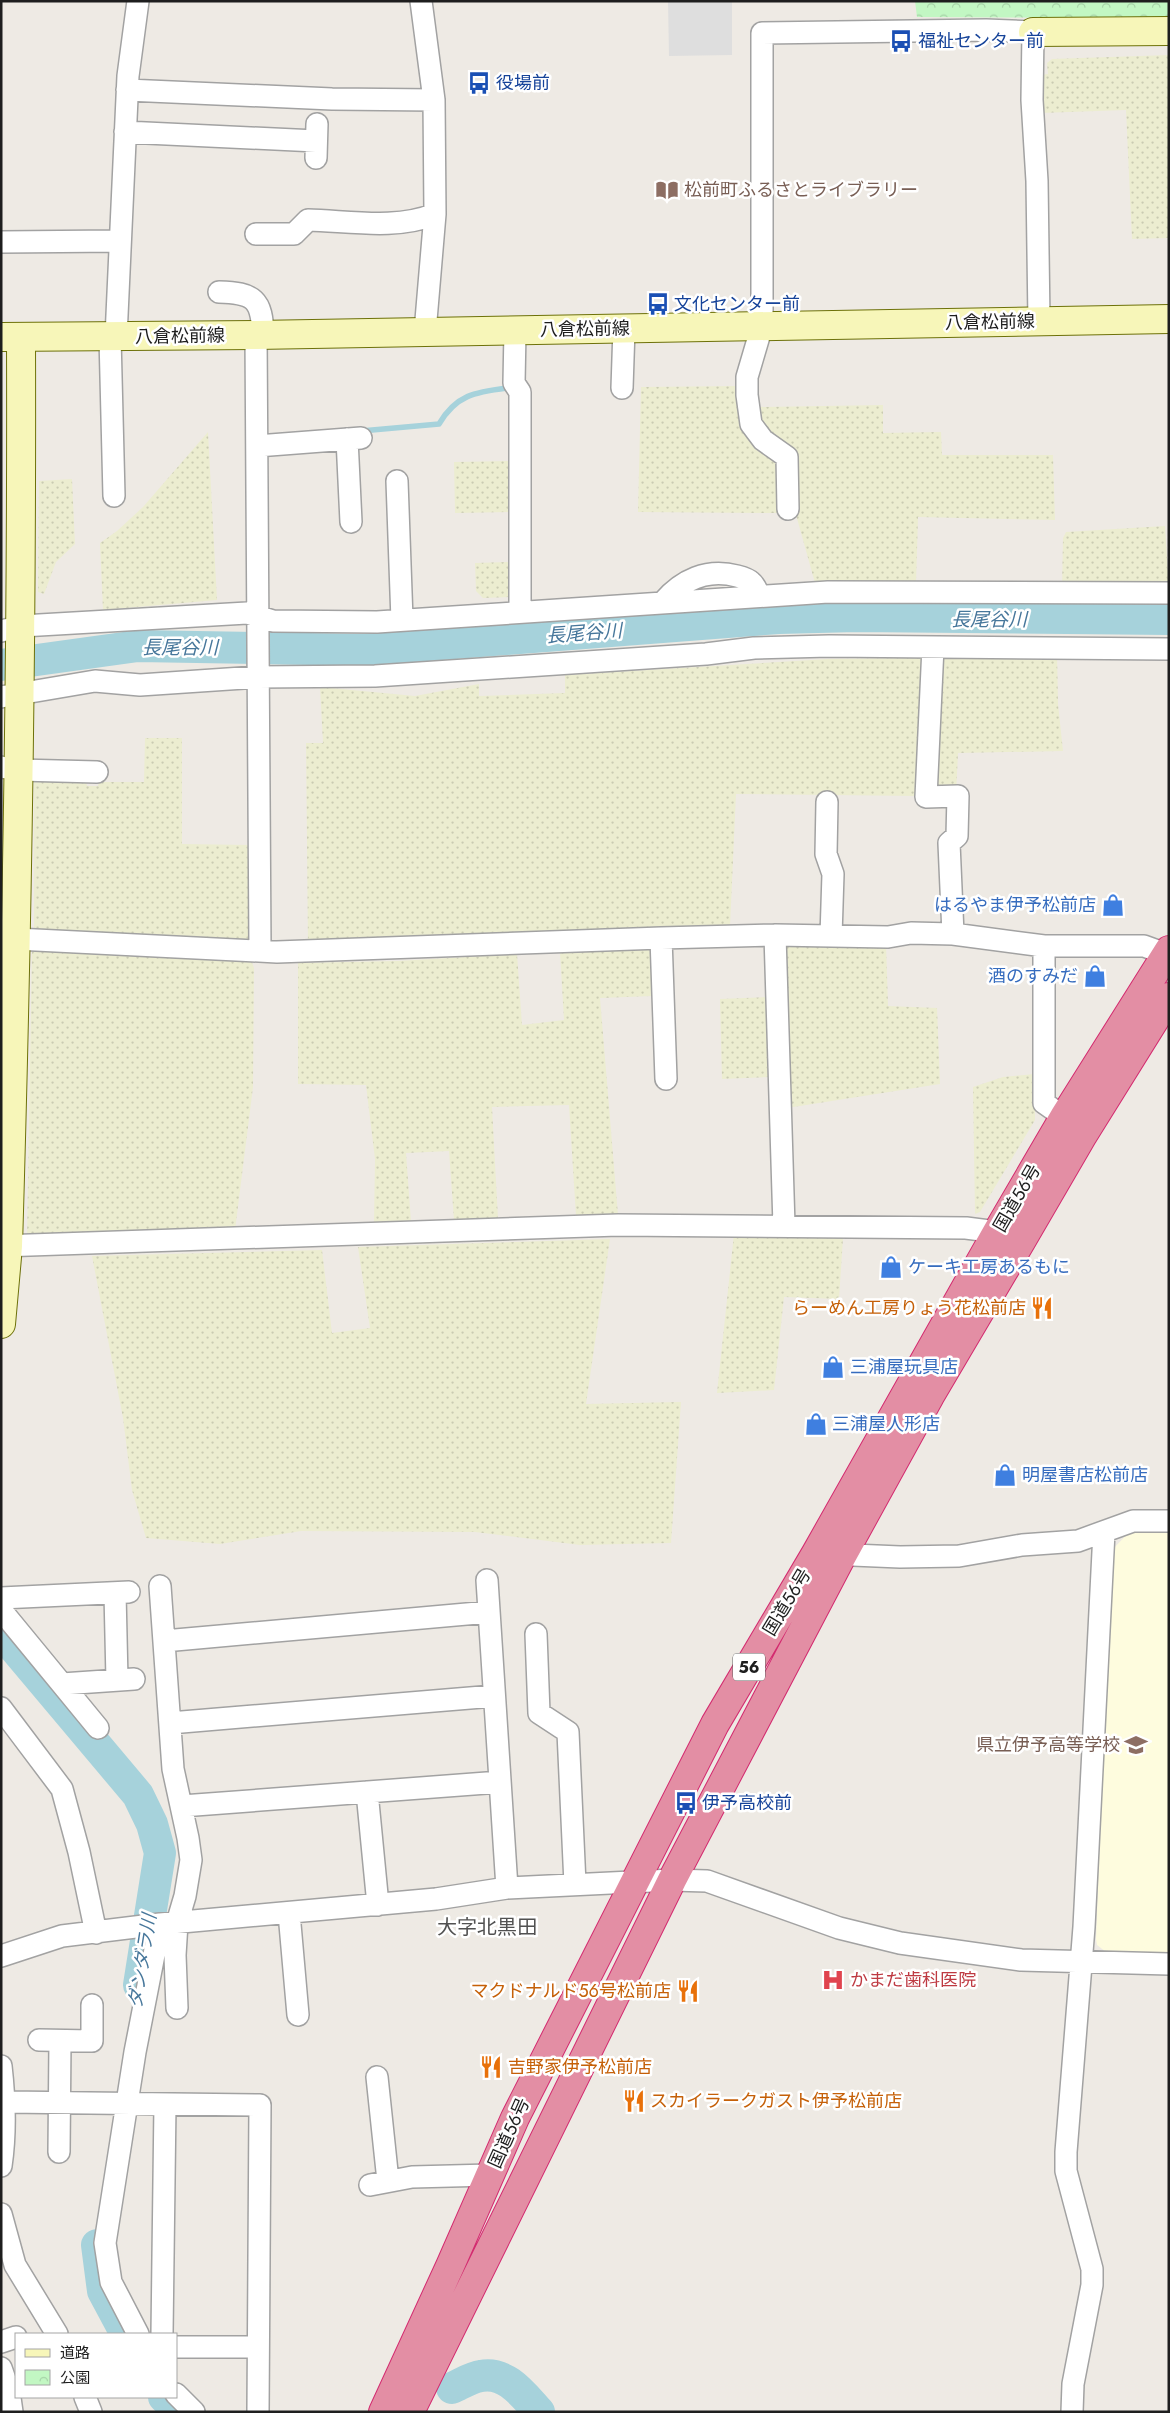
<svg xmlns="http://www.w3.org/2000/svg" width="1170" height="2413" viewBox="0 0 1170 2413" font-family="Jost,'Noto Sans JP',sans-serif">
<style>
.education{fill:#fefcde}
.farmland{fill:url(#farmland-dots)}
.park{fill:url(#park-crowns)}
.parking{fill:#dedede}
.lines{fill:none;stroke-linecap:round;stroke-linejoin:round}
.stream{stroke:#a6d2db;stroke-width:5.5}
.river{stroke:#a6d2db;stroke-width:32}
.street-casing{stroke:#a2a2a2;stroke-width:24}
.secondary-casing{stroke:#6d7109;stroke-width:30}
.highway-casing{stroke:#d32a6f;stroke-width:30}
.street{stroke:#fff;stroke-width:21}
.secondary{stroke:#f7f6b9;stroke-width:28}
.highway{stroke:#e38ea4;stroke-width:28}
.labels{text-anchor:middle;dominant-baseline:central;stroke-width:5;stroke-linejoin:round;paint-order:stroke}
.shield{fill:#fff;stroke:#626262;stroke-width:1}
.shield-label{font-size:16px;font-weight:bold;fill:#1e1e1e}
.transit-label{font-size:18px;fill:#164399;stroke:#fff;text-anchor:start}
.education-label{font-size:18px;fill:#785e54;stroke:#fff;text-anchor:start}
.street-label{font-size:18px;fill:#1e1e1e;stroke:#fff}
.shop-label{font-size:18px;fill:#366cbe;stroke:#fff;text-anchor:start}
.food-label{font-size:18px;fill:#c56008;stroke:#fff;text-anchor:end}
.health-label{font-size:18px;fill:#be3a42;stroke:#fff;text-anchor:start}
.water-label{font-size:19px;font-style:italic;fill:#47779b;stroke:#fff}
.quarter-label{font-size:20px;fill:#515151;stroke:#fff}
</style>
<defs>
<pattern id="farmland-dots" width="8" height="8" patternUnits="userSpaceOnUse" patternTransform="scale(1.25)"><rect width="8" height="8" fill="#ecedd0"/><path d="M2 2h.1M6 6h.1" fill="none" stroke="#cacbb2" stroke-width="1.8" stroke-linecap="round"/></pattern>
<pattern id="park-crowns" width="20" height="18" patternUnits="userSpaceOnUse" patternTransform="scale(1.25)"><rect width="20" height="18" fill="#c2f7c3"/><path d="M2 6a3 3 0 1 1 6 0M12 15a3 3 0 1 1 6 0" fill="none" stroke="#a6d3a7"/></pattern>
</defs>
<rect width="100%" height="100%" fill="#eeeae4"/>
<path class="education" d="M 1133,1528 L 1169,1528 L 1169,1954 L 1106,1952 L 1097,1945 L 1096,1939 L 1111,1551 Z"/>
<path class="farmland" d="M 1169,55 L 1169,238 L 1132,239 L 1126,110 L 1040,113 L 1040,75 L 1048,74 L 1047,63 L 1052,59 Z
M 739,386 L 742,421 L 747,437 L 755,449 L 778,464 L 779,513 L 638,512 L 641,387 Z
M 883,405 L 883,433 L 941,432 L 942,455 L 1053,455 L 1055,520 L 918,517 L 916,583 L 815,583 L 793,504 L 754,407 Z
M 208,432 L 217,600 L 103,610 L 100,543 L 117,531 L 143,507 Z
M 511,461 L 512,512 L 455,513 L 454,462 Z
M 72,479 L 75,544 L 56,562 L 44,594 L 38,592 L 39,481 Z
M 1165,526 L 1169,590 L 1062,589 L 1063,538 L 1066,532 Z
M 509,562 L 510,597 L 483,598 L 476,591 L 475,563 Z
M 937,652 L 1057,653 L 1058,704 L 1063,751 L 958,753 L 956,794 L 928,794 Z
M 926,658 L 917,796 L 736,794 L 730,926 L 308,945 L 306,743 L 323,743 L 320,687 L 415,696 L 479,684 L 479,696 L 565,693 L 565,675 L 828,659 Z
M 145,738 L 182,738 L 182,844 L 251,845 L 251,943 L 34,932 L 34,782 L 86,782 L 87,786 L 98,786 L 99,782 L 144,782 Z
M 788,943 L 886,944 L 888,1006 L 937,1008 L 940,1084 L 787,1108 L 783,949 Z
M 646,946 L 652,951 L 653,996 L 600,998 L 618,1215 L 576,1216 L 569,1105 L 492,1107 L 498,1219 L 454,1220 L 449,1151 L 406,1153 L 411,1222 L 374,1223 L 375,1159 L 366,1085 L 298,1084 L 298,963 L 398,961 L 517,954 L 522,1025 L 564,1020 L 560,952 Z
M 32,949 L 251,960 L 254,968 L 253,1087 L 235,1230 L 27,1238 Z
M 769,997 L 771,1077 L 722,1079 L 720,999 Z
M 1035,1074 L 1035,1120 L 980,1212 L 975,1214 L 973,1087 L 1003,1077 Z
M 734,1234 L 843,1238 L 839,1299 L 784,1297 L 774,1390 L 717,1393 Z
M 610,1239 L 586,1404 L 681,1402 L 671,1543 L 580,1545 L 475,1532 L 301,1531 L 220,1544 L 146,1538 L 132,1490 L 123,1418 L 92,1256 L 322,1250 L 332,1333 L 370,1328 L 358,1247 Z"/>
<path class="park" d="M 915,1 L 1169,1 L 1169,18 L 917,17 Z"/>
<path class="parking" d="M 668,1 L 732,1 L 732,55 L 669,56 Z"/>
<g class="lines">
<path class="stream" d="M 361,431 L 439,424 C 456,395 475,392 507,388"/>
<path class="river" d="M 1,665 L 138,646 L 365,650 L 779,618 L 856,616 L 1169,619
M 1,1632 L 138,1795 L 152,1824 L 160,1853 L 139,1985
M 97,2245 L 103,2291 L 126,2334
M 452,2388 C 461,2384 472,2377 481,2376 C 507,2371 524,2396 539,2412
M 164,2397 L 180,2412"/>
<defs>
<path id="street" d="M 421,1 L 434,100 L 435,214 L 425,332
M 127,90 L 332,99 L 434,100
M 125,132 L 316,141
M 316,158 L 317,124
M 256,234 L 294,234 L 308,220 C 349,221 397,230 435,214
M 1,242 L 119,241
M 219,292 C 254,293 262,299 263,335
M 515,331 L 514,383 L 520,392 L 520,612
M 256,335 L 260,950
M 110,337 L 114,496
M 116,337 L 128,76 L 138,1
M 622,388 L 624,329
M 347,439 L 351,522
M 257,446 L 361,438
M 397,481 L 402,620
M 788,509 L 787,457 L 763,440 L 751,424 L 747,395 L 747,377 L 762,326 L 762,33 L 986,30 L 1033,32 L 1032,100 L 1037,181 L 1039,321
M 663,602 C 682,580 707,568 737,576 C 741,577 748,579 751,582 C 755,585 757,591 759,595
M 1,631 L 22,626 L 247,613 L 273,621 L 377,622 L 828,592 L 1169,593
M 933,647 L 926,797 L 958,796 L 957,836 L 949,843 L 953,934
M 1,697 L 95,681 L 140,685 L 258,677 L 375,676 L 706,654 L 754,648 L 829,646 L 1169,649
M 1,767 L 19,770 L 97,772
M 827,802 L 826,854 L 833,874 L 831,936
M 775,935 L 784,1226
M 661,938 L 666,1079
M 16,939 L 277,952 L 661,938 L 775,935 L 888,937 L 911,933 L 953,934 L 1044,946 L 1144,946 L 1166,954
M 1044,946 L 1044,1103 L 1064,1117
M 1,1246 L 618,1225 L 966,1228 L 997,1232 L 1010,1236
M 829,1554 L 900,1557 L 959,1556 L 1022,1545 L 1078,1541 L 1133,1521 L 1169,1521
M 487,1580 L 507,1888
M 160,1586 L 173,1769 L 188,1838 L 191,1860 L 185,1896 L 177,1923 L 175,1955 L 177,2008
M 115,1593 L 117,1680
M 1,1598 L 129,1592
M 1,1610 L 98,1728
M 536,1634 L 539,1713 L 568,1732 L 575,1884
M 164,1641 L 489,1612
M 62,1684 L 134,1679
M 1,1708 L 62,1789 L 79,1852 L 96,1933
M 170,1723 L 494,1696
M 367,1792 L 378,1905
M 182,1806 L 500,1782
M 289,1913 L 298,2015
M 1,1956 L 62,1936 L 160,1924 L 436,1899 L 507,1888 L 672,1880 L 707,1881 L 839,1928 L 900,1943 L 1021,1960 L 1169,1964
M 39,2040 L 92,2041 L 92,2005
M 1,2066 C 5,2101 6,2132 1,2166
M 377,2077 L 388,2181
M 6,2102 L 260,2105 L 258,2412
M 59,2152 L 60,2041
M 370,2185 L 412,2177 L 490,2175
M 1,2214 L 15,2265 L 57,2334
M 138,2334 L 111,2282 L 105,2243 L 135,2052 L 160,1924
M 162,2334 L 165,2104
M 1,2342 L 16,2337
M 176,2347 L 258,2347
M 1,2368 L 9,2391 L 12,2412
M 176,2394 L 194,2412
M 85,2397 L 91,2412
M 1072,2412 L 1073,2384 L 1092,2285 L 1092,2269 L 1066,2171 L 1066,2152 L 1084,1927 L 1104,1532"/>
<path id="secondary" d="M 1033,32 L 1169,31
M 1,337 L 256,335 L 1169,319
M 1,1324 L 8,1246 C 17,943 22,640 21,337"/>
<path id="highway" d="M 383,2412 L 450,2266 L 515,2118 L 715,1724 L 816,1553 L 997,1232 L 1064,1117 L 1169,950
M 410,2412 L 672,1880 L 842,1556 L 930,1396 L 1022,1240 L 1083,1135 L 1169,997"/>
</defs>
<use href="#street" class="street-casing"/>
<use href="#secondary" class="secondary-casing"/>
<use href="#highway" class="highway-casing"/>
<use href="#street" class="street"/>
<use href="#secondary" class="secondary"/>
<use href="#highway" class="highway"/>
</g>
<defs>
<symbol id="bus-bare" viewBox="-9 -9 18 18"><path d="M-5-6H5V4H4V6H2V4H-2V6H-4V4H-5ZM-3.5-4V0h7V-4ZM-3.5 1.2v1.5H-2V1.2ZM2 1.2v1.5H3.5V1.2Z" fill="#1a4fb4" stroke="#fff" stroke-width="2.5" paint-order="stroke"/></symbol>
<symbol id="library-bare" viewBox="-9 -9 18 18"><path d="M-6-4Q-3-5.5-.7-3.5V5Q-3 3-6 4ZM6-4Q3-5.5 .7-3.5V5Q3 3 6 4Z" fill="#8d6e63" stroke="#fff" stroke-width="2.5" paint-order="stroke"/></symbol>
<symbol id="shop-bare" viewBox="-9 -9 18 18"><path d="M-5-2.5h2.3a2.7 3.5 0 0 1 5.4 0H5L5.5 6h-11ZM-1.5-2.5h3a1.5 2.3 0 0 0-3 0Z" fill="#3f7fe0" stroke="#fff" stroke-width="2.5" paint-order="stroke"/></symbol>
<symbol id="restaurant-bare" viewBox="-9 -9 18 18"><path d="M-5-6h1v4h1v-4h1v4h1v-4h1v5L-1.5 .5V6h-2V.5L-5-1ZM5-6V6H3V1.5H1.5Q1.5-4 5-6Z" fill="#e8710a" stroke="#fff" stroke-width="2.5" paint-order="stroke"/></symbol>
<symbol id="school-bare" viewBox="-9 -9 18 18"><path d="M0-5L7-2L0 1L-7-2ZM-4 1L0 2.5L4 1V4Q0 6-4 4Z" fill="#8d6e63" stroke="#fff" stroke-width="2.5" paint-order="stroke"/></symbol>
<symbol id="hospital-bare" viewBox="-9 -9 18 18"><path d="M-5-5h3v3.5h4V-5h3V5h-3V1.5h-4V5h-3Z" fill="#e0444e" stroke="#fff" stroke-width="2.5" paint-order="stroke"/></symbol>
</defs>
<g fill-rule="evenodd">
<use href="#bus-bare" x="885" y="25" width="32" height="32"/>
<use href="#bus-bare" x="463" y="67" width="32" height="32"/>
<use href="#library-bare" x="651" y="174" width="32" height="32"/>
<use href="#bus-bare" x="642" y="288" width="32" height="32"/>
<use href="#shop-bare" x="1097" y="889" width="32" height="32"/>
<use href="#shop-bare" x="1079" y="960" width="32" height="32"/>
<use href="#shop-bare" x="875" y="1251" width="32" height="32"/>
<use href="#restaurant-bare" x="1026" y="1292" width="32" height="32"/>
<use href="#shop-bare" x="817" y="1351" width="32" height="32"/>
<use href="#shop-bare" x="800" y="1408" width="32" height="32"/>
<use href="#shop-bare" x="989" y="1459" width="32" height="32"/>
<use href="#school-bare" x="1120" y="1729" width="32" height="32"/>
<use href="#bus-bare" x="670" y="1787" width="32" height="32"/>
<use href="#hospital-bare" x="817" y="1964" width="32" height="32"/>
<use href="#restaurant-bare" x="672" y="1975" width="32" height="32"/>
<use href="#restaurant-bare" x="475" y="2051" width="32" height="32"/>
<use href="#restaurant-bare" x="618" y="2085" width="32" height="32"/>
</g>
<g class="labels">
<rect class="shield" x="733" y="1653.5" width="32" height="27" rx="4"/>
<g class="shield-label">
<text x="749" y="1667">56</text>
</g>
<g class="transit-label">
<text x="918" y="41">福祉センター前</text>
<text x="496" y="83">役場前</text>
<text x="674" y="304">文化センター前</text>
<text x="702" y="1803">伊予高校前</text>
</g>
<g class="education-label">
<text x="684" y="190">松前町ふるさとライブラリー</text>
<text x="1120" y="1745" text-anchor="end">県立伊予高等学校</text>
</g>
<g class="street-label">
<text transform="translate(990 322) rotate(-1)">八倉松前線</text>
<text transform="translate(585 329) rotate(-1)">八倉松前線</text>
<text transform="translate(180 336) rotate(-1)">八倉松前線</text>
<text transform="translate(1017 1198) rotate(-60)">国道56号</text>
<text transform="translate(787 1602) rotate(-59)">国道56号</text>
<text transform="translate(509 2133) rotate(-66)">国道56号</text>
</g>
<g class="shop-label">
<text x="1096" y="905" text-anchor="end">はるやま伊予松前店</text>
<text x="1078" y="976" text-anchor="end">酒のすみだ</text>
<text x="908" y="1267">ケーキ工房あるもに</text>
<text x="850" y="1367">三浦屋玩具店</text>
<text x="832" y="1424">三浦屋人形店</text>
<text x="1022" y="1475">明屋書店松前店</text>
</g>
<g class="food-label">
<text x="1026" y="1308">らーめん工房りょう花松前店</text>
<text x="671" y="1991">マクドナルド56号松前店</text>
<text x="508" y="2067" text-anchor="start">吉野家伊予松前店</text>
<text x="650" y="2101" text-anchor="start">スカイラークガスト伊予松前店</text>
</g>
<g class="health-label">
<text x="850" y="1980">かまだ歯科医院</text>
</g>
<g class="water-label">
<text x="989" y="619">長尾谷川</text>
<text transform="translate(584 633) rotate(-4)">長尾谷川</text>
<text x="180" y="647">長尾谷川</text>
<text transform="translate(142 1961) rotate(-81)">ダンダラ川</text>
</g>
<g class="quarter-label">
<text x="487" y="1927">大字北黒田</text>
</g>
</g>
<rect width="1170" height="2413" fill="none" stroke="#1e1e1e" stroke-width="5"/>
<rect x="15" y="2333" width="162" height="65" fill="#ffffff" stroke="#a5a5a5"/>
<rect x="25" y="2349" width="25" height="8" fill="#f7f6b9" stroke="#a5a5a5"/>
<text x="60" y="2358" font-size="15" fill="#1e1e1e">道路</text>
<rect x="25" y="2370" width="25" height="15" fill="url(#park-crowns)" stroke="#a5a5a5"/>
<text x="60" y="2383" font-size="15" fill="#1e1e1e">公園</text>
</svg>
